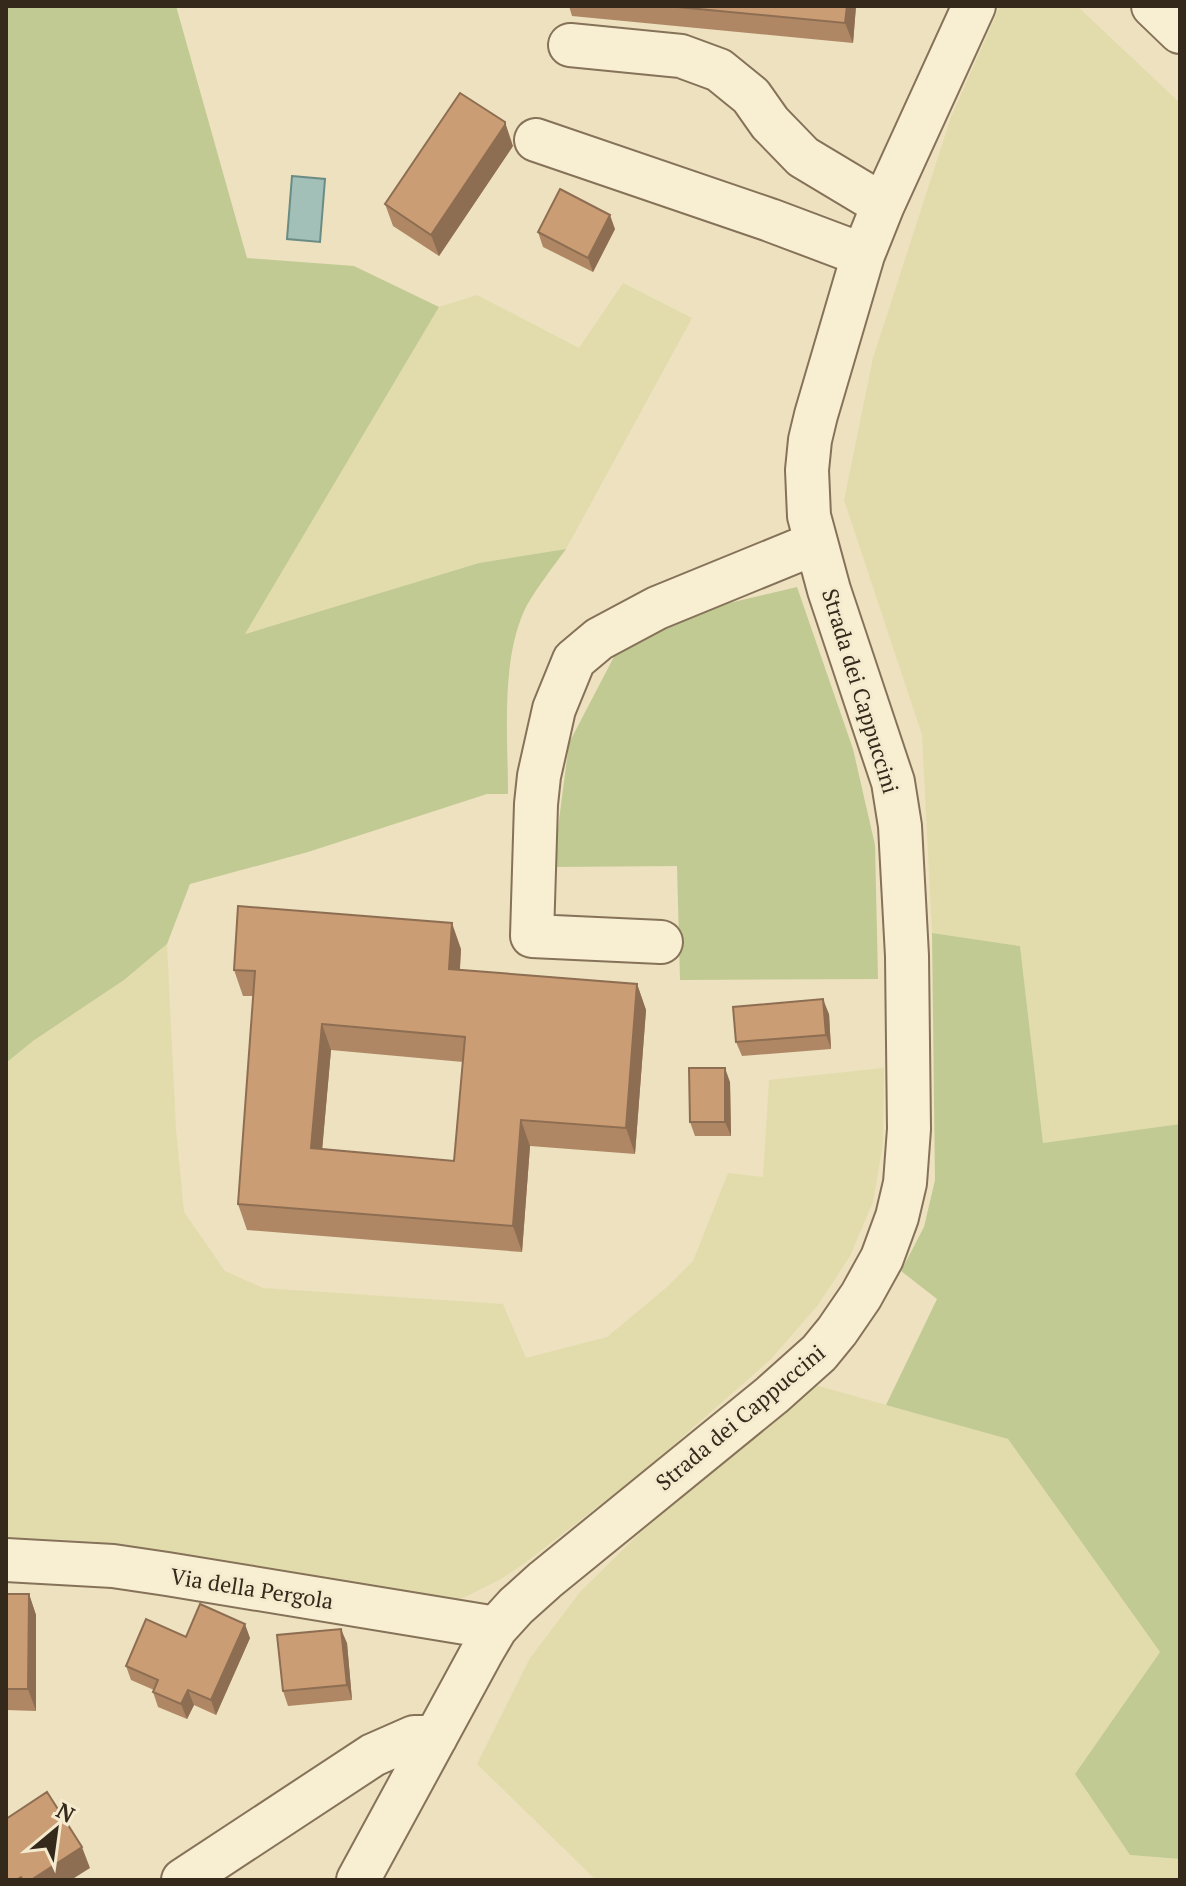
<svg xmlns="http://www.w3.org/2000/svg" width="1186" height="1886" viewBox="0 0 1186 1886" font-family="'PT Serif',serif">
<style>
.farmland{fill:#e2dcac}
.green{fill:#c1ca93}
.water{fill:#a2bfb8;stroke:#6a8c85;stroke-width:2}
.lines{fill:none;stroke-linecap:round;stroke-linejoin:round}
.minor-casing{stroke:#857258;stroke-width:46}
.minor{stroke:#f8eed2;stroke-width:42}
.wall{fill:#af8765;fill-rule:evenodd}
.shaded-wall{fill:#8e6e52}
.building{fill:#cb9d75;stroke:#8e6e52;stroke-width:2;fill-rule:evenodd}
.labels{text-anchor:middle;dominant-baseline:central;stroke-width:6;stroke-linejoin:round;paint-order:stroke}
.street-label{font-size:22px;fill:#35291c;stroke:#f4ebce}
</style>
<rect width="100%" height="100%" fill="#ede1bf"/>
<path class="farmland" d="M 1000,6 L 1077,6 L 1180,103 L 1180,1124 L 1043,1143 L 1020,946 L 932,933 L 922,735 L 844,500 L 873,358 L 951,117 Z
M 623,283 L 692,318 L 566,549 L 479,563 L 244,634 L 439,307 L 477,295 L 579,348 Z
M 167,944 L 176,1129 L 184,1212 L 225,1271 L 263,1288 L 503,1304 L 526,1358 L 607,1337 L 667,1287 L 693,1261 L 728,1173 L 763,1177 L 769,1080 L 884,1068 L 883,1143 L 873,1202 L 850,1256 L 818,1305 L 771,1359 L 645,1470 L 525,1563 L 501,1579 L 463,1598 L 448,1600 L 91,1541 L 6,1537 L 6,1063 L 33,1041 L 124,980 Z
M 815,1385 L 1008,1439 L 1160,1652 L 1075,1774 L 1130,1855 L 1180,1859 L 1180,1880 L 596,1880 L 477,1764 L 530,1658 L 580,1592 L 640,1533 Z"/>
<path class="green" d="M 6,6 L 176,6 L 247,258 L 354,266 L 439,307 L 245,634 L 479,563 L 566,549 C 553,567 538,586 527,605 C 500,657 508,736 508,794 L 487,794 L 308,852 L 190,884 L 167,944 L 124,980 L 33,1041 L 6,1063 Z
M 797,587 L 853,749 L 875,845 L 878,979 L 680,980 L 677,866 L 553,867 L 569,743 L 617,651 L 687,613 Z
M 932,933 L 1020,946 L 1043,1143 L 1180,1124 L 1180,1859 L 1130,1855 L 1075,1774 L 1160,1652 L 1008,1439 L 886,1405 L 937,1299 L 901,1271 L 924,1227 L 935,1180 Z"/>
<path class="water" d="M 292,176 L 325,179 L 320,242 L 287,239 Z"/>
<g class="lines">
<defs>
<path id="minor" d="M 1153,6 L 1180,32
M 570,45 L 681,56 L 719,70 L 751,96 L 770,123 L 803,157 L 883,205
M 536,140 L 770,220 L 863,255
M 661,942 L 532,936 L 536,804 L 539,776 L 554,709 L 574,660 L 599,639 L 657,608 L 816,543
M 6,1560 L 113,1566 L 167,1574 L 496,1628
M 183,1880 L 373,1755 L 414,1737 L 436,1737
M 358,1880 L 483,1650 L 496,1628 L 516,1606 L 545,1580 L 772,1395 L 819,1353 L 837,1331 L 861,1296 L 882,1258 L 897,1217 L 905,1183 L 909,1129 L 907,956 L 900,826 L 893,782 L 829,590 L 809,516 L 807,470 L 810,440 L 816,415 L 863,255 L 883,205 L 974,6"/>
</defs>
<use href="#minor" class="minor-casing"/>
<use href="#minor" class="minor"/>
</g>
<path class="wall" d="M 569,6 L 856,6 L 853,43 L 572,16 Z
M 513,146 L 439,256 L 393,226 L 385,204 Z
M 615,229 L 593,272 L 543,247 L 538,232 Z
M 461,949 L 460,970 L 637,984 L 646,1010 L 635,1154 L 530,1146 L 522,1252 L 247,1230 L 238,1204 L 253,996 L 243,996 L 234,970 ZM 331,1050 L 463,1062 L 454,1161 L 322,1149 Z
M 829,1014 L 831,1049 L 742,1056 L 736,1042 Z
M 730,1082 L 731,1136 L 695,1136 L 690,1122 Z
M 6,1594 L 29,1594 L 36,1615 L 36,1711 L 6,1710 Z
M 186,1637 L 250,1638 L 216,1715 L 194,1705 L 187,1719 L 158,1707 L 153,1692 L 154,1690 L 131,1680 L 126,1666 Z
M 347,1643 L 352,1700 L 288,1706 L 283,1691 Z"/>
<path class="shaded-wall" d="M 847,6 L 856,6 L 853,43 L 845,23 Z
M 505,122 L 513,146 L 439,256 L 431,235 Z
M 610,215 L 615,229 L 593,272 L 588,258 Z
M 452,923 L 461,949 L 458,995 L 449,969 Z
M 637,984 L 646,1010 L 635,1154 L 626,1128 Z
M 823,999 L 829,1014 L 831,1049 L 826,1035 Z
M 322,1024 L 331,1050 L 320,1174 L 311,1148 Z
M 725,1068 L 730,1082 L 731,1136 L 725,1122 Z
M 521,1120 L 530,1146 L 522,1252 L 513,1226 Z
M 29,1594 L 36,1615 L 36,1711 L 28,1689 Z
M 245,1624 L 250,1638 L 216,1715 L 211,1700 Z
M 341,1629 L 347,1643 L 352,1700 L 347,1685 Z
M 188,1690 L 194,1705 L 187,1719 L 181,1704 Z
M 82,1847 L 90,1868 L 71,1880 L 31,1880 Z"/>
<path class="building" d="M 667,6 L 847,6 L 845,23 Z
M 460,93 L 505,122 L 505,125 L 431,235 L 385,204 Z
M 560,189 L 610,215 L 588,258 L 538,232 Z
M 238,906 L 452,923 L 449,969 L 637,984 L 626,1128 L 521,1120 L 513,1226 L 238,1204 L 255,971 L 234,970 ZM 322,1024 L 465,1037 L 454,1161 L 311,1148 Z
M 823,999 L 826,1035 L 736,1042 L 733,1007 Z
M 689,1068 L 725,1068 L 725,1122 L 690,1122 Z
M 6,1594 L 29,1594 L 28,1689 L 6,1689 Z
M 200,1604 L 245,1624 L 211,1700 L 188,1690 L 181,1704 L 153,1692 L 158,1680 L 126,1666 L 146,1619 L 186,1637 Z
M 341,1629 L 347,1685 L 283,1691 L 277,1635 Z
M 47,1792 L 82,1847 L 31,1880 L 23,1880 L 21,1877 L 16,1880 L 6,1880 L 6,1819 Z"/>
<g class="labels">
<g class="street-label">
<text transform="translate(861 691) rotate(73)">Strada dei Cappuccini</text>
<text transform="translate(740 1417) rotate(-40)">Strada dei Cappuccini</text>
<text transform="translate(252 1588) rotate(9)">Via della Pergola</text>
</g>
</g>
<rect width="1186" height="1886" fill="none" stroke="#35291c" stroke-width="16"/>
<g transform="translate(56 1830) rotate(29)" stroke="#f4ebce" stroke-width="6" paint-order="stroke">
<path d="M0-6L14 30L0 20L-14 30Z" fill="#35291c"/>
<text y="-12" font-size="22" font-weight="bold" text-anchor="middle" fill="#35291c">N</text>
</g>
</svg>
